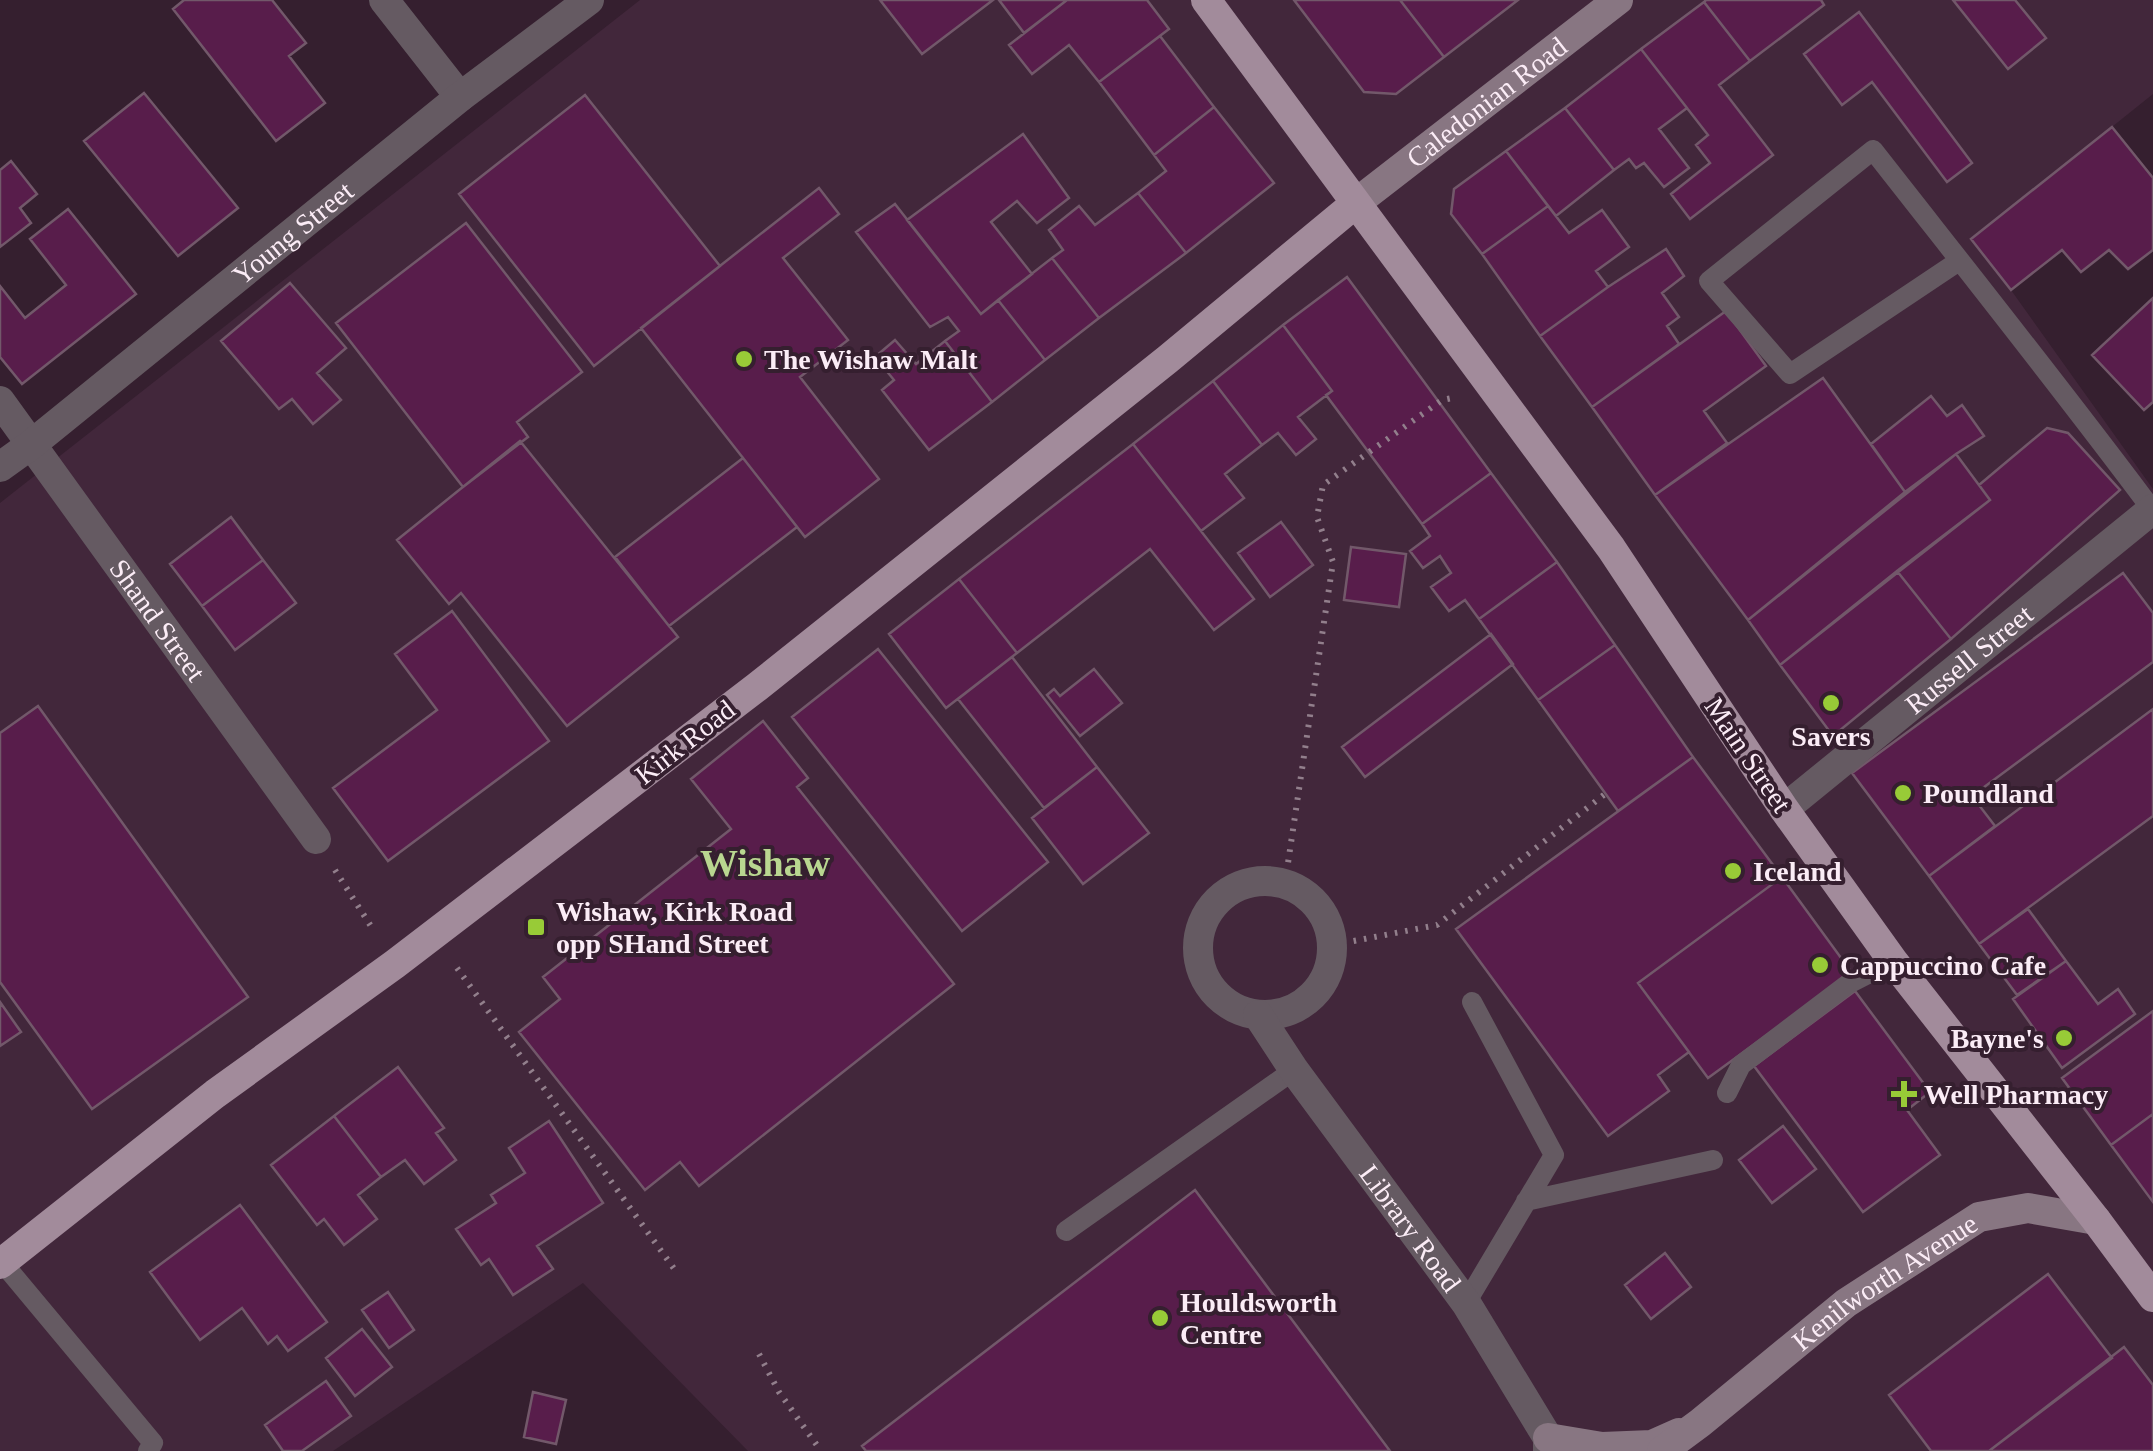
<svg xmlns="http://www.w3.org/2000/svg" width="2153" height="1451" viewBox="0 0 2153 1451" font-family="Georgia,serif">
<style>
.built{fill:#42273b}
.building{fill:#581d4b;stroke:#72586a;stroke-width:2.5}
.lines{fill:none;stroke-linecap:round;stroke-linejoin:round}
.path{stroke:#927f8c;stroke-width:6;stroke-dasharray:2.5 8;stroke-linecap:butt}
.lane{stroke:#655a62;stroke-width:20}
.street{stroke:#655a62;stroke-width:30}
.secondary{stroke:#887682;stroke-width:30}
.primary{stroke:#a28b9b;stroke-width:30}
.poi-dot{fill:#98cb37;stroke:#351f2f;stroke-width:4}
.labels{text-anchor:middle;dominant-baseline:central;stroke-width:8;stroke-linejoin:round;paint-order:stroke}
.street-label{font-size:28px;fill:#fbecf6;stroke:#351f2f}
.poi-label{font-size:28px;font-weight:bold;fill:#fbecf6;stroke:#351f2f;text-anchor:start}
.district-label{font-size:38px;font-weight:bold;fill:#b9d790;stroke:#351f2f}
</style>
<rect width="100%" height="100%" fill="#351f2f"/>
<path class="built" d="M 640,0 L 2153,0 L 2153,94 L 1972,239 L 2011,290 L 2153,489 L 2153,1451 L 748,1451 L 583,1283 L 333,1451 L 0,1451 L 0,503 Z"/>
<path class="building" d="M 184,0 L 272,0 L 306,43 L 289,56 L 325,103 L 276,141 L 173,9 Z
M 880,0 L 993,0 L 922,54 Z
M 999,0 L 1067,0 L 1024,33 Z
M 1067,0 L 1147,0 L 1169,29 L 1099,82 L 1069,45 L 1032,74 L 1009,45 Z
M 1294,0 L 1400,0 L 1444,57 L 1396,94 L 1364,92 Z
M 1400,0 L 1518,0 L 1444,57 Z
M 1706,0 L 1821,0 L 1824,5 L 1750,61 L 1704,2 Z
M 1953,0 L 2015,0 L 2046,38 L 2008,69 Z
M 1704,2 L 1750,61 L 1719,85 L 1773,155 L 1690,219 L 1671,194 L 1710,163 L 1696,145 L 1708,135 L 1641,49 Z
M 1859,12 L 1972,163 L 1947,182 L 1872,82 L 1842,105 L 1804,54 Z
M 1160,36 L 1214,107 L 1154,155 L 1099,82 Z
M 1641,49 L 1687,108 L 1659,129 L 1689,168 L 1664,187 L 1644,163 L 1636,168 L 1629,159 L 1614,170 L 1565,108 Z
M 144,93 L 238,208 L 178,256 L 84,141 Z
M 585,95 L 720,266 L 594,366 L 459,194 Z
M 1214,107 L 1274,183 L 1186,253 L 1138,193 L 1166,171 L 1154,155 Z
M 1565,108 L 1614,170 L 1556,216 L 1506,151 Z
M 2112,127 L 2153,178 L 2153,250 L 2128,269 L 2109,250 L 2081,272 L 2062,250 L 2011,290 L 1971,239 Z
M 1023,134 L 1069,198 L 1037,223 L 1017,201 L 991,222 L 1032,274 L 981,314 L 907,220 Z
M 1506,151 L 1548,206 L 1482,254 L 1451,214 L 1454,189 Z
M 11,161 L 37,194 L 20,208 L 31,223 L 0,247 L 0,170 Z
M 819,188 L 839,214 L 783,258 L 848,340 L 800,377 L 879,479 L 805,537 L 641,328 Z
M 1138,193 L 1186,253 L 1099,318 L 1052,258 L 1063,250 L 1049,230 L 1079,206 L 1095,225 Z
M 895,204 L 981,314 L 998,300 L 1045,360 L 992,402 L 945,341 L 959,331 L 948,317 L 930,327 L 856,232 Z
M 1548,206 L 1569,233 L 1602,210 L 1629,247 L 1596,271 L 1608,287 L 1540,336 L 1482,254 Z
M 68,209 L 136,294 L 22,384 L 0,357 L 0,286 L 25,318 L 66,285 L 30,239 Z
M 466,223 L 582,372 L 517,422 L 528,437 L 463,487 L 336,323 Z
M 1666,249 L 1684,276 L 1662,293 L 1679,317 L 1667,326 L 1679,344 L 1592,407 L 1540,336 L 1608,287 Z
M 1052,258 L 1099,318 L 1045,360 L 998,300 Z
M 1347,277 L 1491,473 L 1422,524 L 1326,395 L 1332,391 L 1283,325 Z
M 290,283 L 346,348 L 317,373 L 341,400 L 313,424 L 292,399 L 279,409 L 221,341 Z
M 2153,298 L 2153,402 L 2144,410 L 2092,355 Z
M 1726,311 L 1766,366 L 1704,411 L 1727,443 L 1655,495 L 1592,407 Z
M 1283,325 L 1332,391 L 1298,417 L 1316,439 L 1296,455 L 1278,433 L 1262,445 L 1213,381 Z
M 895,340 L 916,364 L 945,341 L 992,402 L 929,450 L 882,390 L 894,380 L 875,357 Z
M 1823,378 L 1905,492 L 1748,620 L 1655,495 Z
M 1213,381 L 1262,445 L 1225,474 L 1244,498 L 1201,531 L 1133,444 Z
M 1931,396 L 1947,416 L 1962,405 L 1984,436 L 1956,454 L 1905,492 L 1871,444 Z
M 2047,428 L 2068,433 L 2120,490 L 1951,639 L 1897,571 L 1990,500 L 1979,485 Z
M 520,441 L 678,637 L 567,726 L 461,593 L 449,604 L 397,540 Z
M 1133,444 L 1254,599 L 1214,630 L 1150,549 L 1017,653 L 959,579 Z
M 1956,454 L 1990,500 L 1780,665 L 1748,620 Z
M 743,458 L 797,527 L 669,626 L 615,557 Z
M 1491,473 L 1557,562 L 1479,619 L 1465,600 L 1449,611 L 1431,587 L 1451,573 L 1440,556 L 1423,568 L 1410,551 L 1430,536 L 1422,524 Z
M 231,517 L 263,560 L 202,606 L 170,564 Z
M 1281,522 L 1313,565 L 1270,597 L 1238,553 Z
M 1351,547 L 1406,554 L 1399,607 L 1344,600 Z
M 263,560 L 296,603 L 235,650 L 202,606 Z
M 1557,562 L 1615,645 L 1538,700 L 1479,619 Z
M 1897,571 L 1951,639 L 1833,736 L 1780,665 Z
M 2123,573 L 2153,613 L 2153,662 L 1972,796 L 1995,826 L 1929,876 L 1852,773 Z
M 959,579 L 1017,653 L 946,708 L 889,634 Z
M 452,611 L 549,741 L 388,861 L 333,788 L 437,710 L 395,654 Z
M 1491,634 L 1513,664 L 1365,777 L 1342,747 Z
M 1615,645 L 1693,757 L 1618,811 L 1538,700 Z
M 878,649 L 1048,862 L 962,931 L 792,717 Z
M 1012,657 L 1097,767 L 1044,808 L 958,699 Z
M 1094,669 L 1122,703 L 1080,736 L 1047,695 L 1054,689 L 1060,696 Z
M 38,706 L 248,997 L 92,1109 L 0,982 L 0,733 Z
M 2153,709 L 2153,816 L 1979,944 L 1929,876 Z
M 763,721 L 808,778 L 797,787 L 954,984 L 699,1186 L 680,1162 L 645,1190 L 519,1032 L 560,999 L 543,977 L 731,829 L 691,779 Z
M 1693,757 L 1782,877 L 1638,983 L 1689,1052 L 1658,1075 L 1669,1091 L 1608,1136 L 1456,929 Z
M 1097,767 L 1149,833 L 1083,884 L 1032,818 Z
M 1782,877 L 1852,973 L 1708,1078 L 1638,983 Z
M 2028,909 L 2066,961 L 2017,995 L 1979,944 Z
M 2066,961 L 2098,1004 L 2118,989 L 2135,1014 L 2062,1068 L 2013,999 Z
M 1855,991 L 1930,1092 L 1907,1110 L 1940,1155 L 1863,1212 L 1754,1066 Z
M 0,1002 L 21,1032 L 0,1046 Z
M 2153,1011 L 2153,1114 L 2111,1145 L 2062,1078 Z
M 398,1067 L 444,1128 L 436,1133 L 456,1160 L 424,1184 L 405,1160 L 381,1177 L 334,1116 Z
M 2153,1114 L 2153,1202 L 2111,1145 Z
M 334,1116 L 381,1177 L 358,1195 L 377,1219 L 344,1245 L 324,1219 L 317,1225 L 271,1165 Z
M 549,1121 L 603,1203 L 537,1246 L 553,1269 L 513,1295 L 489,1259 L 481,1265 L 456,1229 L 496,1203 L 491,1195 L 525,1173 L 509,1148 Z
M 1783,1126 L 1816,1169 L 1772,1203 L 1739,1160 Z
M 1195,1190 L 1390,1451 L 866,1451 L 862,1446 Z
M 240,1205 L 327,1322 L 288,1351 L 277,1336 L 268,1344 L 242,1308 L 200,1340 L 150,1272 Z
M 1665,1253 L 1691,1287 L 1651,1319 L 1625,1285 Z
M 2048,1274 L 2112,1358 L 1989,1451 L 1931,1451 L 1889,1395 Z
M 388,1292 L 414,1330 L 389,1348 L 362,1310 Z
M 362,1329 L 392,1367 L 355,1396 L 326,1358 Z
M 2124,1347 L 2153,1385 L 2153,1451 L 1989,1451 Z
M 326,1381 L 351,1416 L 302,1451 L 283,1451 L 265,1425 Z
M 533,1392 L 566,1400 L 556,1444 L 524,1437 Z"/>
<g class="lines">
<path class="path" d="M 335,870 L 374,931
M 1285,883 L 1333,562 L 1317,517 L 1323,485 L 1442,400 L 1452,398
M 1333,945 L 1437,925 L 1605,794
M 457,968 L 675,1270
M 759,1354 L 779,1392 L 821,1451"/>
<path class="lane" d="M 1959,261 L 1790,374 L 1709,281 L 1873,150 C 1967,270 2062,389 2153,511
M 1727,1093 L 1741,1065 L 1848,984 L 1893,961
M 1526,1201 L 1713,1160
M 1066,1231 L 1294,1070
M 2,1262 L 153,1443 L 148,1451
M 1466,1303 L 1554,1155 L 1472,1002"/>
<g class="street">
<path d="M 384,0 L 460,97"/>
<path id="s1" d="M 0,401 L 316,839"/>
<path id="s2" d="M 0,467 L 32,444 L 460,97 L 589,0"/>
<path id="s3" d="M 1784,809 L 2153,509"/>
<circle cx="1265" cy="948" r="67"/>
<path id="s4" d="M 1258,1015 L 1294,1070 L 1466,1303 L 1548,1438 L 1548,1451"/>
</g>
<g class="secondary">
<path id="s5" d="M 1356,203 L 1618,0"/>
<path d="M 1548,1438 L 1602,1447 L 1652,1445 L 1679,1433"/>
<path id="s6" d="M 1662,1451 L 1700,1423 L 1846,1303 L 1979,1217 L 2028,1208 L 2096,1220"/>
</g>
<path class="primary" d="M 1206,0 L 1611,548 L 1784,809 L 1893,961 L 2096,1220 L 2153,1297
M 0,1264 L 215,1094 L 395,964 L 757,687 L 1168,359 L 1356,203"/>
</g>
<g class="poi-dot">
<circle cx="744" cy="359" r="10"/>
<circle cx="1831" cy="703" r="10"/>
<circle cx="1903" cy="793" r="10"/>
<circle cx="1733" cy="871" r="10"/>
<rect x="526" y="917" width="20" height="20" rx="5"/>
<circle cx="1820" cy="965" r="10"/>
<circle cx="2064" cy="1038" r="10"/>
<path d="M1899 1079h10v10h10v10h-10v10h-10v-10h-10v-10h10z"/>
<circle cx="1160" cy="1318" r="10"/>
</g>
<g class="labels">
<g class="street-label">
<text stroke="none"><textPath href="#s5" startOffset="165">Caledonian Road</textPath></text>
<text stroke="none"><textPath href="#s2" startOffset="375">Young Street</textPath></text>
<text stroke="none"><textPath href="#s1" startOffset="270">Shand Street</textPath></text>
<text stroke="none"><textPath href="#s3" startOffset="238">Russell Street</textPath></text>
<text transform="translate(685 742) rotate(-38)">Kirk Road</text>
<text transform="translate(1748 755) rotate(56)">Main Street</text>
<text stroke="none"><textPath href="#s4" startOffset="262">Library Road</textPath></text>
<text stroke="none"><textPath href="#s6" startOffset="280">Kenilworth Avenue</textPath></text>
</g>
<g class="poi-label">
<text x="764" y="359">The Wishaw Malt</text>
<text x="1831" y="736" text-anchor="middle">Savers</text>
<text x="1923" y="793">Poundland</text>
<text x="1753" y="871">Iceland</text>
<text x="556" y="911">Wishaw, Kirk Road<tspan x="556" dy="32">opp SHand Street</tspan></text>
<text x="1840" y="965">Cappuccino Cafe</text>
<text x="2044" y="1038" text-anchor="end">Bayne's</text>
<text x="1924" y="1094">Well Pharmacy</text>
<text x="1180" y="1302">Houldsworth<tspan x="1180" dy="32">Centre</tspan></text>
</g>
<g class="district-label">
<text x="765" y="863">Wishaw</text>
</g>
</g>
</svg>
